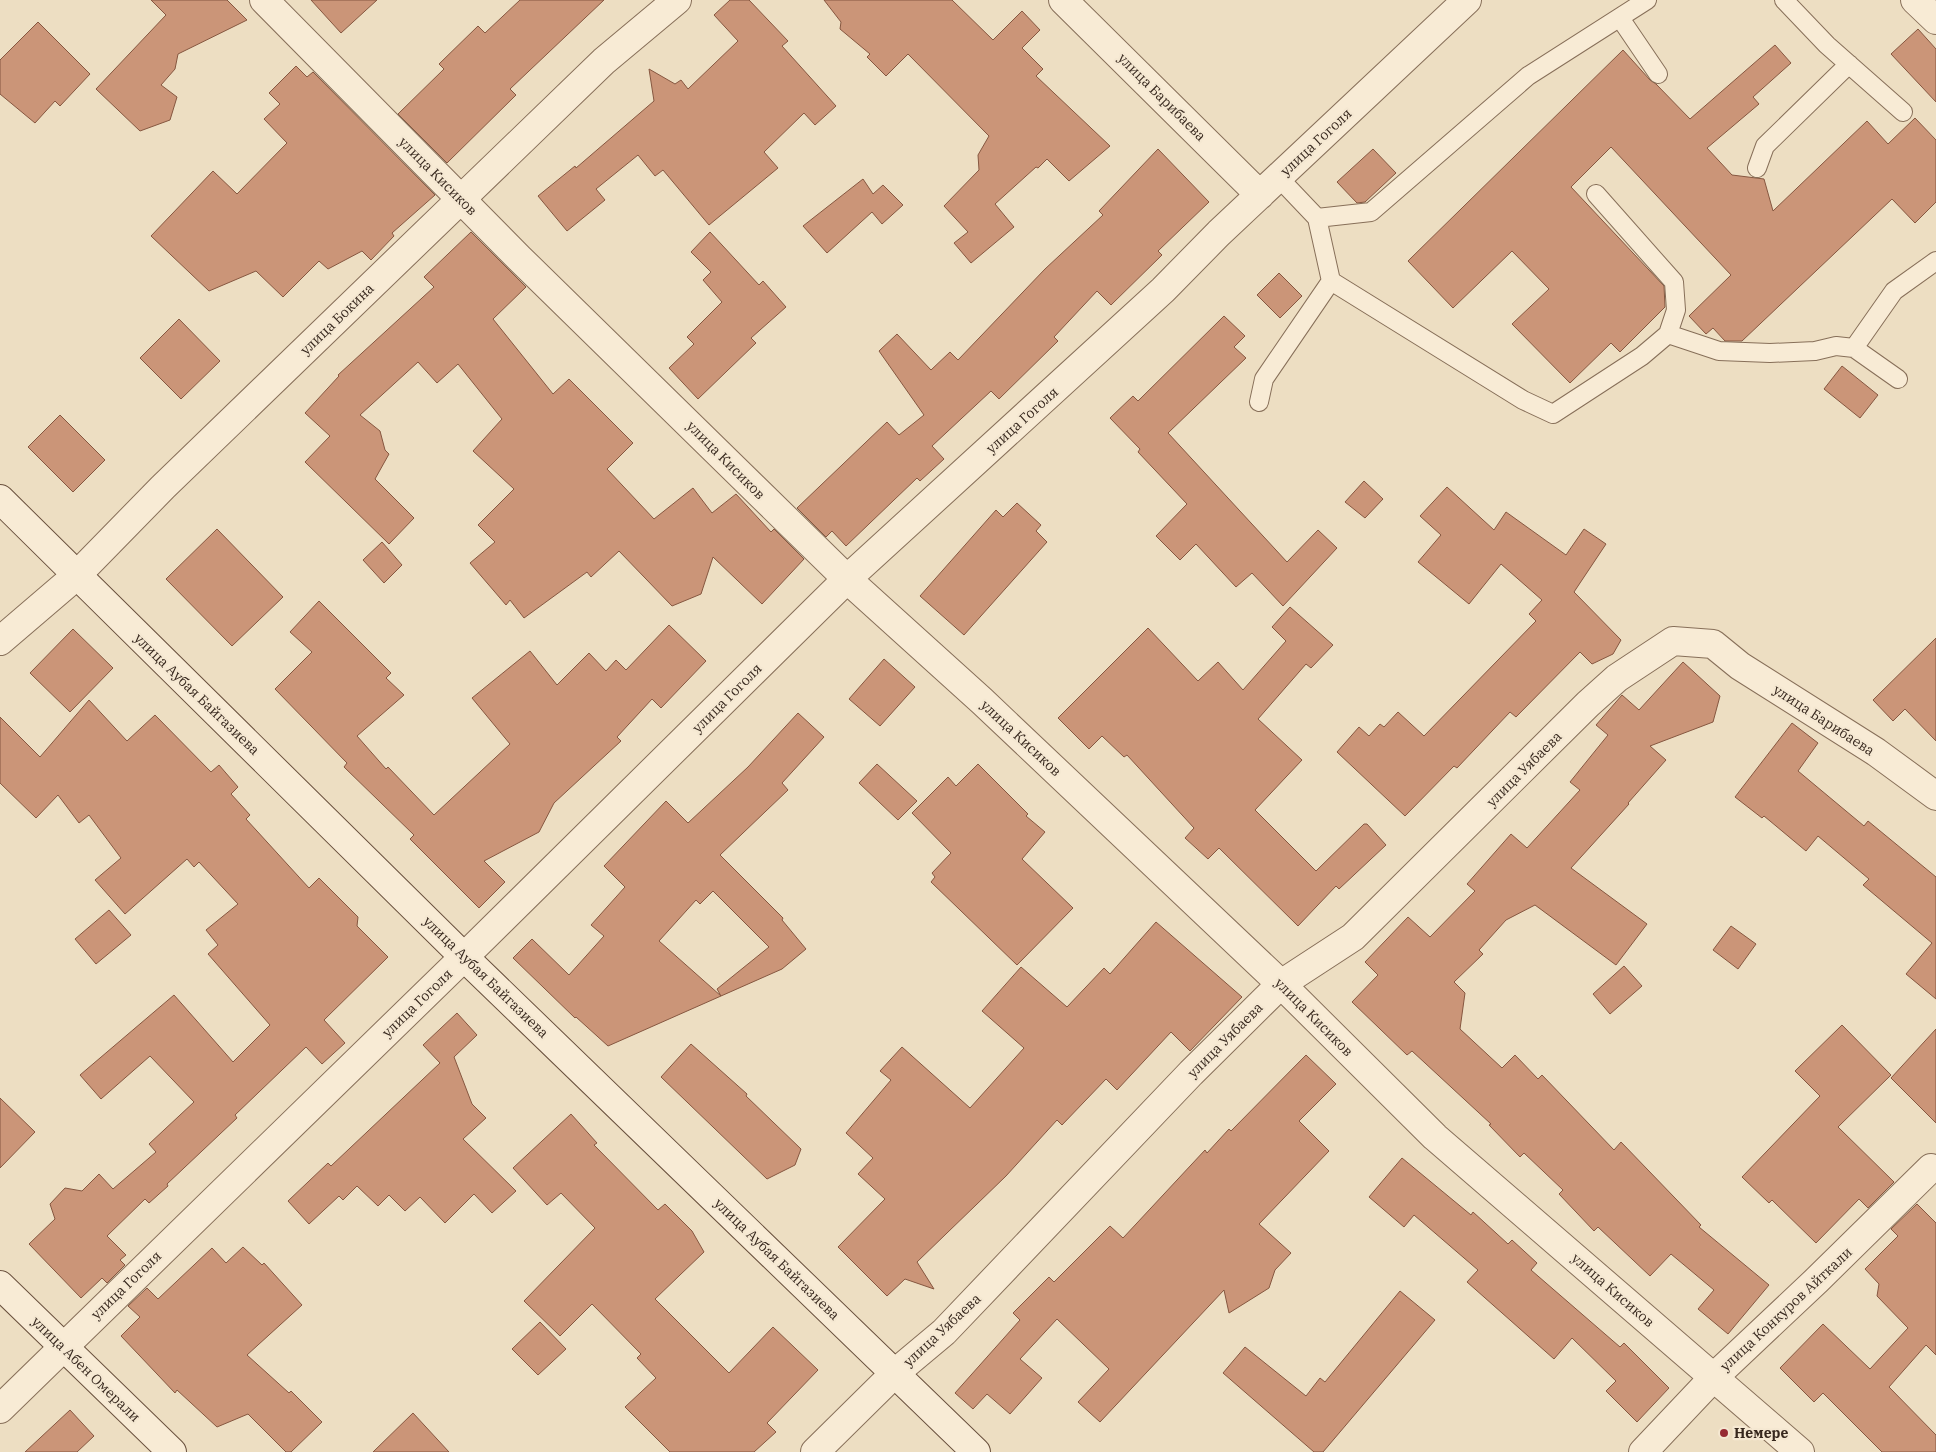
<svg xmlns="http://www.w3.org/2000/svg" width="1936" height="1452" viewBox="0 0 1936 1452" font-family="'IBM Plex Serif',serif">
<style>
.building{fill:#cb9578;stroke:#865740;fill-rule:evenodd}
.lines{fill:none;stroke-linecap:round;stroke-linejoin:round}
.lane-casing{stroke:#876f59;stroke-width:20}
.street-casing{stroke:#876f59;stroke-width:30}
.secondary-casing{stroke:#69503d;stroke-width:30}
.lane{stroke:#f8ebd5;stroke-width:18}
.street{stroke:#f8ebd5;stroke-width:28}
.secondary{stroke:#f8ebd5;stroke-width:28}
.poi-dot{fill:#962a32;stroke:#f5e8d2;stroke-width:2}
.labels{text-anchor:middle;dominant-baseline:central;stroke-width:4.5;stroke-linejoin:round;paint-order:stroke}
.street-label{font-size:14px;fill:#37281e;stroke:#f5e8d2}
.poi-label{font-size:14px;font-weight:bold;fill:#37281e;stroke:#f5e8d2;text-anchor:start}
</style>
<rect width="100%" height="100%" fill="#eddec2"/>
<path class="building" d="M 151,0 L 227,0 L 247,20 L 178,54 L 175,69 L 161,85 L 177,97 L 170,120 L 140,131 L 96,89 L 166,15 Z
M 311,0 L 377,0 L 341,33 Z
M 520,0 L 604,0 L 510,89 L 516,95 L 447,163 L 398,114 L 444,69 L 439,64 L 478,26 L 485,33 Z
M 730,0 L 749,0 L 788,41 L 782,46 L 836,106 L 815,125 L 804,113 L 764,152 L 778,168 L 709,225 L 663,170 L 655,176 L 638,155 L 596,189 L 605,200 L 567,231 L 538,196 L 575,166 L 576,168 L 654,101 L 649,69 L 675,84 L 681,80 L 688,89 L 738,41 L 714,15 Z
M 824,0 L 952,0 L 993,40 L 1022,11 L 1040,30 L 1022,48 L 1043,69 L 1036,76 L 1110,146 L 1069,181 L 1047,159 L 1038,168 L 1036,167 L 995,204 L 1014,227 L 971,263 L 954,243 L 968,232 L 944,206 L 979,170 L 978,155 L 989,136 L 908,54 L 886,76 L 867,57 L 870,54 L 840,29 L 841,22 Z
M 38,22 L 90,74 L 60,106 L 55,101 L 35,123 L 0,94 L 0,60 Z
M 1918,29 L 1936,49 L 1936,102 L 1891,54 Z
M 1775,45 L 1791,63 L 1753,97 L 1759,104 L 1707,148 L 1732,175 L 1764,179 L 1773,211 L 1867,121 L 1888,144 L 1915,118 L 1936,140 L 1936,202 L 1915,223 L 1892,199 L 1742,341 L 1725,341 L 1713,328 L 1706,334 L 1689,316 L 1731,275 L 1611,147 L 1571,187 L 1664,286 L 1665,307 L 1620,352 L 1611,343 L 1570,383 L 1512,324 L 1549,289 L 1512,251 L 1453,308 L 1408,261 L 1623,50 L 1650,80 L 1656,84 L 1690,119 Z
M 296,66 L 307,77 L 313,72 L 435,195 L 392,233 L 394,236 L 371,260 L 362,251 L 328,269 L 319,261 L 283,297 L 256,271 L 209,291 L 151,236 L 213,171 L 237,194 L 287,143 L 264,119 L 280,104 L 269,93 Z
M 1158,149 L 1209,202 L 1158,251 L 1162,255 L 1111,305 L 1097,291 L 1054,337 L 1058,341 L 999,399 L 991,391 L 932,446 L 944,459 L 920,481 L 917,478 L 846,546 L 832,531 L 826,537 L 797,508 L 887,422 L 899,435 L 924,415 L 879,351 L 897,334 L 931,370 L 950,352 L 958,360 L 1045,269 L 1103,215 L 1099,211 Z
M 1373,149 L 1396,173 L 1365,202 L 1357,203 L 1337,182 Z
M 863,179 L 873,194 L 883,185 L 903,205 L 882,224 L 872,212 L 827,253 L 803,226 Z
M 471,232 L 526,287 L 493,319 L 553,394 L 569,379 L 633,443 L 607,469 L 654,519 L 693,488 L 712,513 L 736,494 L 771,532 L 774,529 L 804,559 L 762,604 L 713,557 L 701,594 L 672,606 L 619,551 L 591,577 L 587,572 L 524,618 L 510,600 L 506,605 L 470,563 L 495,542 L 478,525 L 514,489 L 473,451 L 502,419 L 458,364 L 437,383 L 418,362 L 360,415 L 380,431 L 385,450 L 389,454 L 375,479 L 414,518 L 389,544 L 305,462 L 330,436 L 305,413 L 339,376 L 338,375 L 434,287 L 424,277 Z
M 710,232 L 759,285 L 763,281 L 786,307 L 751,338 L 756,343 L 698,399 L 669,368 L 694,344 L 687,337 L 722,302 L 703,280 L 711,272 L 691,252 Z
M 1279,273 L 1302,296 L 1280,318 L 1257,295 Z
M 1224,316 L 1245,336 L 1234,347 L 1246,358 L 1168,433 L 1287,562 L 1318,530 L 1337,548 L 1283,606 L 1252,573 L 1236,587 L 1196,544 L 1180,560 L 1156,536 L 1187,504 L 1138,452 L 1140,449 L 1110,418 L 1133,396 L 1138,401 Z
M 179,319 L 220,361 L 181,399 L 140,358 Z
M 1842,366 L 1878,395 L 1860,418 L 1824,389 Z
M 60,415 L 105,460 L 73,492 L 28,447 Z
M 1364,481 L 1383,499 L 1365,518 L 1345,502 Z
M 1447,487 L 1494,530 L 1506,512 L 1566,555 L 1584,529 L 1606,544 L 1574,592 L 1621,640 L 1613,654 L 1592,664 L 1580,652 L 1516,717 L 1510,712 L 1457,768 L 1454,766 L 1405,816 L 1337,752 L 1359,727 L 1369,736 L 1380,724 L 1384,727 L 1398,712 L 1424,736 L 1536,621 L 1529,614 L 1542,600 L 1501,564 L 1469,604 L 1418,562 L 1441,535 L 1420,516 Z
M 1017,503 L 1041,525 L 1036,531 L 1047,542 L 964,635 L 920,596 L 996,510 L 1003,517 Z
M 217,529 L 283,597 L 232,646 L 166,579 Z
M 382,542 L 402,565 L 384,583 L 363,560 Z
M 319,601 L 391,673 L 386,678 L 404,695 L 357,736 L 386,769 L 388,767 L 434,815 L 510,744 L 472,698 L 530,651 L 557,685 L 589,653 L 606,671 L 616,660 L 626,670 L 669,625 L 706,661 L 661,708 L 652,699 L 617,737 L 621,741 L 554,803 L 539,832 L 484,861 L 505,882 L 479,908 L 410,839 L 414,835 L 344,767 L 347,763 L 275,689 L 312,652 L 290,632 Z
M 1290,607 L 1333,645 L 1311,668 L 1306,664 L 1258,719 L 1302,760 L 1255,810 L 1316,871 L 1364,824 L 1367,824 L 1386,845 L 1339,889 L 1336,886 L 1298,926 L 1219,848 L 1208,859 L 1185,838 L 1194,828 L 1127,755 L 1124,757 L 1102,736 L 1089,749 L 1058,718 L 1148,628 L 1198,681 L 1218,662 L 1243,690 L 1286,641 L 1272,627 Z
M 73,629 L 113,668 L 70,712 L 30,673 Z
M 1936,638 L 1936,741 L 1905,709 L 1893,721 L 1873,700 Z
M 884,659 L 915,687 L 880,726 L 849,699 Z
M 1683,662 L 1720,696 L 1713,722 L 1650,746 L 1666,760 L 1628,803 L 1629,804 L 1571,868 L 1647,924 L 1616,965 L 1535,905 L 1506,920 L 1479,950 L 1483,954 L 1454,982 L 1465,993 L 1460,1029 L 1502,1068 L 1515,1055 L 1538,1079 L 1542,1075 L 1614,1150 L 1621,1142 L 1701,1225 L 1699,1227 L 1769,1285 L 1728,1334 L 1698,1309 L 1714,1290 L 1671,1254 L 1650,1276 L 1598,1227 L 1594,1231 L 1559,1194 L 1563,1190 L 1524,1153 L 1520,1157 L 1489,1125 L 1491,1124 L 1412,1051 L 1407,1055 L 1352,1002 L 1378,975 L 1365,962 L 1408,917 L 1430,937 L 1475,891 L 1467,884 L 1511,834 L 1527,848 L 1580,790 L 1570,782 L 1608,735 L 1596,725 L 1622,695 L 1639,710 Z
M 89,700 L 127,741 L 155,715 L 211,772 L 219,765 L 238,787 L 231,794 L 250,815 L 246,819 L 309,888 L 319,878 L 358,917 L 357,926 L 388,957 L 324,1020 L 345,1043 L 322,1064 L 306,1047 L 235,1115 L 237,1118 L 167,1184 L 168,1186 L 149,1203 L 145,1199 L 107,1236 L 126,1255 L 120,1260 L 125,1265 L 107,1283 L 102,1278 L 81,1298 L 29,1244 L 55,1219 L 50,1204 L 65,1188 L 82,1191 L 99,1174 L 113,1189 L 156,1152 L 149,1144 L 194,1102 L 150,1056 L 101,1099 L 80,1075 L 174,995 L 233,1062 L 270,1025 L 208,954 L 218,945 L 206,930 L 238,904 L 199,862 L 194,867 L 187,859 L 125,914 L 95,880 L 121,858 L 89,815 L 79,823 L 58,795 L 36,818 L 0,783 L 0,717 L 40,757 Z
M 798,713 L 824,737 L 782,783 L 788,790 L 720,855 L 783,918 L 782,920 L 806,949 L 782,969 L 608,1046 L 576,1017 L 575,1018 L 513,958 L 532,939 L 569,975 L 604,936 L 591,925 L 625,887 L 604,866 L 666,801 L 688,823 L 748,767 ZM 713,891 L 769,947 L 717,989 L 721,996 L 659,941 L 696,900 L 700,904 Z
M 1792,723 L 1818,743 L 1798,771 L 1864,826 L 1868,821 L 1936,877 L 1936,999 L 1906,974 L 1932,943 L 1863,885 L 1869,879 L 1818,836 L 1806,851 L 1764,816 L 1762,818 L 1735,797 Z
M 877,764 L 917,801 L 898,820 L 859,783 Z
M 978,764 L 1028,814 L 1026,816 L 1045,832 L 1022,859 L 1073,908 L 1017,965 L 931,882 L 935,877 L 932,873 L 951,853 L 912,813 L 948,777 L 956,786 Z
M 109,910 L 131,935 L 96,964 L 75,939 Z
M 1156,922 L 1242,997 L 1190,1051 L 1171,1032 L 1117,1090 L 1106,1079 L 1062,1125 L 1057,1120 L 1006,1176 L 917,1262 L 934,1289 L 905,1279 L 887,1296 L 838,1247 L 885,1199 L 858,1174 L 873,1158 L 846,1133 L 891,1080 L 880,1071 L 902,1047 L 970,1108 L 1024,1048 L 982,1011 L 1021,967 L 1067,1007 L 1104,968 L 1110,974 Z
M 1731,926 L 1756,944 L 1738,969 L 1713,950 Z
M 1624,966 L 1642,986 L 1610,1014 L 1593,994 Z
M 457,1013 L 477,1035 L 454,1057 L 472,1104 L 486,1118 L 463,1139 L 516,1191 L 492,1213 L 474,1194 L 445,1223 L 420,1197 L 405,1211 L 389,1195 L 378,1206 L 357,1186 L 343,1200 L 339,1196 L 309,1224 L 288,1201 L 328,1163 L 331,1166 L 440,1063 L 423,1045 Z
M 1842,1025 L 1891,1075 L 1838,1127 L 1894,1182 L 1868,1208 L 1859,1199 L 1816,1243 L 1772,1200 L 1769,1203 L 1742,1177 L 1820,1096 L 1795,1071 Z
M 1936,1029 L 1936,1123 L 1891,1078 Z
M 691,1044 L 747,1094 L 746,1096 L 801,1149 L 795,1165 L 767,1179 L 661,1077 Z
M 1306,1055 L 1336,1084 L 1299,1121 L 1329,1151 L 1259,1224 L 1291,1253 L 1275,1270 L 1269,1288 L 1229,1313 L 1224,1290 L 1100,1422 L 1078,1402 L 1109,1369 L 1057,1319 L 1020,1359 L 1042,1378 L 1010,1414 L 987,1394 L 973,1409 L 955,1393 L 1020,1320 L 1013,1313 L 1049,1277 L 1054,1282 L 1110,1226 L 1123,1238 L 1205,1150 L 1207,1153 L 1229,1129 L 1231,1131 Z
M 0,1098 L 35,1132 L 0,1168 Z
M 571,1114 L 597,1143 L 594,1145 L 658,1210 L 665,1204 L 692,1231 L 704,1252 L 655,1299 L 729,1373 L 773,1327 L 818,1370 L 767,1423 L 776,1432 L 754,1452 L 670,1452 L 625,1407 L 656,1378 L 637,1358 L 641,1354 L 592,1304 L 560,1336 L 524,1301 L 595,1228 L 561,1193 L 547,1205 L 513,1168 Z
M 1402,1158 L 1471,1215 L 1473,1212 L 1508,1244 L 1512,1240 L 1537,1263 L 1531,1270 L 1620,1347 L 1624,1343 L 1669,1388 L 1637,1422 L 1606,1391 L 1616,1381 L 1572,1338 L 1554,1359 L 1467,1282 L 1478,1270 L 1414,1215 L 1404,1227 L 1369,1197 Z
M 1917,1204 L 1936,1223 L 1936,1355 L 1926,1345 L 1889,1387 L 1936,1435 L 1936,1452 L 1882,1452 L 1823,1393 L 1814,1402 L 1780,1368 L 1823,1324 L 1870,1369 L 1908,1328 L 1877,1296 L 1879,1284 L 1865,1269 L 1898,1236 L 1891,1229 Z
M 243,1247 L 262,1265 L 264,1263 L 302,1305 L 247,1355 L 289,1393 L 291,1391 L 322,1422 L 291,1452 L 286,1452 L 248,1414 L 217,1427 L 177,1390 L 175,1393 L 121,1336 L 140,1317 L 128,1306 L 147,1288 L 158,1299 L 212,1248 L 226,1263 Z
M 1400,1291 L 1435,1320 L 1323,1452 L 1314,1452 L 1223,1373 L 1245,1347 L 1306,1396 L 1320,1378 L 1325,1382 Z
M 540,1322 L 566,1349 L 538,1375 L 512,1349 Z
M 70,1410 L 94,1436 L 77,1452 L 25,1452 Z
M 413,1413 L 449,1452 L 373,1452 Z"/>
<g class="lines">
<defs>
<path id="lane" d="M 1784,0 L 1827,45 L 1903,112
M 1620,18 L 1658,74
M 1757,168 L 1765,146 L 1849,64
M 1278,177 L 1317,218 L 1331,281 L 1523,400 L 1553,414 L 1642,356 L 1668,334 L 1719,351 L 1770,353 L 1815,351 L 1836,346 L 1854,348 L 1898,379
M 1596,194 L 1674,282 L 1676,310 L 1668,334
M 1317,218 L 1371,212 L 1528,76 L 1647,0
M 1854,348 L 1894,291 L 1936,261
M 1259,402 L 1264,379 L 1331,281"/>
<path id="street" d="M 264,0 L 519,258 L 847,579 L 982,701 L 1281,984 L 1435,1137 L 1800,1452
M 1063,0 L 1260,195
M 1915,0 L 1936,20
M 0,641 L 76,576 L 163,487 L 604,61 L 677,0
M 0,1409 L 464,957 L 847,579 L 1163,290 L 1219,233 L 1467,0
M 815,1452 L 895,1373 L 944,1332 L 1191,1073 L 1281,984 L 1353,937 L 1588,704 L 1617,678 L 1673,641 L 1713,644 L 1740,666 L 1876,752 L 1936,796
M 1643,1452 L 1713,1378 L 1817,1280 L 1931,1168"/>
<path id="secondary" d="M 0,499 L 464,957 L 976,1452
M 0,1285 L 172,1452"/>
</defs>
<use href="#lane" class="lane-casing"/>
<use href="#street" class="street-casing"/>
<use href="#secondary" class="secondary-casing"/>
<use href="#lane" class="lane"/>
<use href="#street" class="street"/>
<use href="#secondary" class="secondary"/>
</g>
<circle class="poi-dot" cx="1724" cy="1433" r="5"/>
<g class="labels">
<g class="street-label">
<text transform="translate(1162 97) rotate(45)">улица Барибаева</text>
<text transform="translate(1316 142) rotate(-43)">улица Гоголя</text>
<text transform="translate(438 176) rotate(45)">улица Кисиков</text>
<text transform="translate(337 319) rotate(-44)">улица Бокина</text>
<text transform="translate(1022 420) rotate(-42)">улица Гоголя</text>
<text transform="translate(726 460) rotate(45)">улица Кисиков</text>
<text transform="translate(197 694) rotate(44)">улица Аубая Байгазиева</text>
<text transform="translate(727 698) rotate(-45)">улица Гоголя</text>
<text transform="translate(1824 720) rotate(33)">улица Барибаева</text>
<text transform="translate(1021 738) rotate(43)">улица Кисиков</text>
<text transform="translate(1524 769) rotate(-45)">улица Уябаева</text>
<text transform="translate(486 977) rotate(44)">улица Аубая Байгазиева</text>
<text transform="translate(417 1003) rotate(-44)">улица Гоголя</text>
<text transform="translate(1314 1017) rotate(45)">улица Кисиков</text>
<text transform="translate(1225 1040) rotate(-45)">улица Уябаева</text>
<text transform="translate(777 1259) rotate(44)">улица Аубая Байгазиева</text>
<text transform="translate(126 1285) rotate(-44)">улица Гоголя</text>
<text transform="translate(1613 1290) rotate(41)">улица Кисиков</text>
<text transform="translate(1786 1309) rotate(-43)">улица Конкуров Айткали</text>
<text transform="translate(942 1330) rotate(-43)">улица Уябаева</text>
<text transform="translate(86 1369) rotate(44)">улица Абен Омерали</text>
</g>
<g class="poi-label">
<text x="1734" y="1433">Немере</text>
</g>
</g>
</svg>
